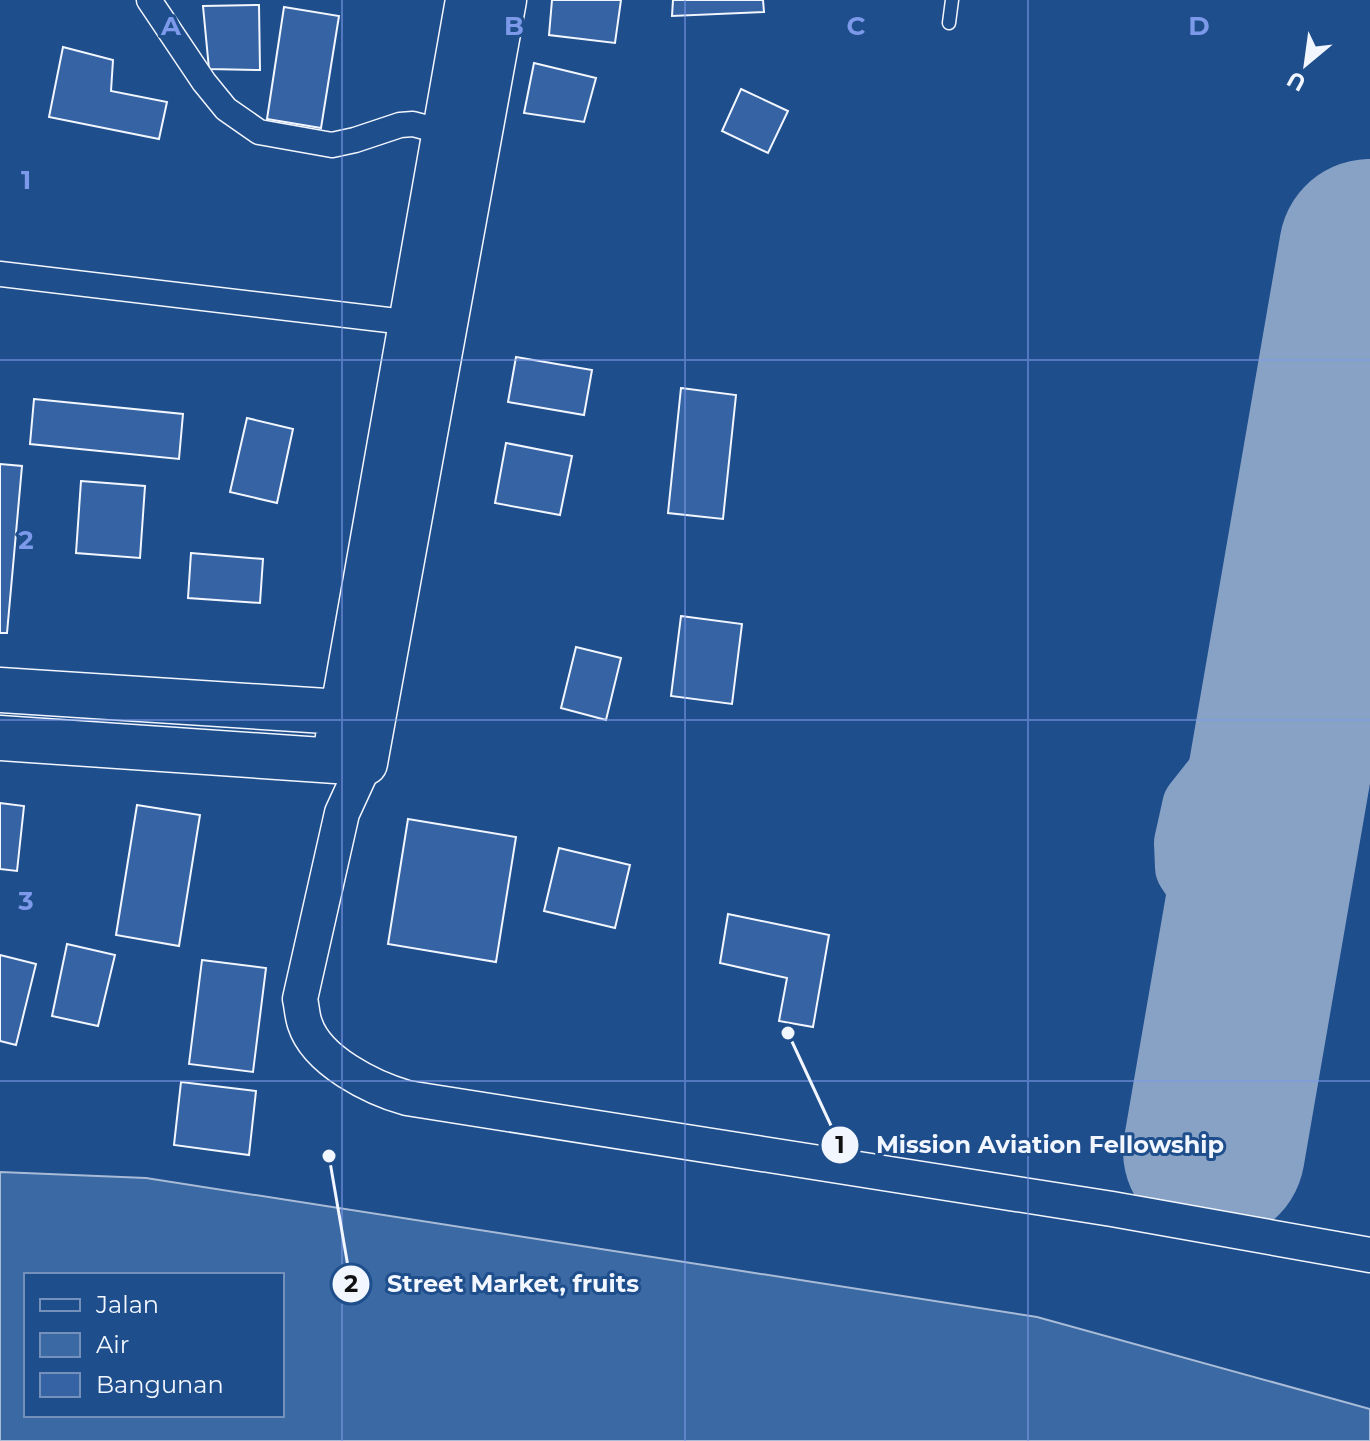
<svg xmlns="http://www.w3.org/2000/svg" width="1370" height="1441" viewBox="0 0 1370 1441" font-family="Montserrat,sans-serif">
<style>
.water{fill:#3b69a3;stroke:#a8bbd7;stroke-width:2;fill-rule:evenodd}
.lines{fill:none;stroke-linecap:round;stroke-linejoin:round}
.taxiway{stroke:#88a2c6;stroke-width:74}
.runway{stroke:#88a2c6;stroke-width:182}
.building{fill:#3563a3;stroke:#f2f6ff;stroke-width:2}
.lane-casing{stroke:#f2f6ff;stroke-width:15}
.street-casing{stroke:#f2f6ff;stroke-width:27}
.secondary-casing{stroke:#f2f6ff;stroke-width:37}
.highway-casing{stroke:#f2f6ff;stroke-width:47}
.lane{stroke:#1f4e8c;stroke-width:12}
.street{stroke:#1f4e8c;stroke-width:24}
.secondary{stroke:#1f4e8c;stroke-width:34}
.highway{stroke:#1f4e8c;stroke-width:44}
.grid{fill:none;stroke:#7d9aea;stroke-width:2;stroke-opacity:0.55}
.grid-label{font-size:26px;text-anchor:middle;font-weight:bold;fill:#7d9aea;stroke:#1f4e8c;stroke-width:6;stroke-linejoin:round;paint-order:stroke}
.leader{fill:none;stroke:#f2f6ff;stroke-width:3}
.callout-dot{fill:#f2f6ff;stroke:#1f4e8c;stroke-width:3}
.mark-label{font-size:24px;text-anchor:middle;font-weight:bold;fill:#111}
.callout-label{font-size:24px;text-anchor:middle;font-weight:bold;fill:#f2f6ff;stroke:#1f4e8c;stroke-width:6;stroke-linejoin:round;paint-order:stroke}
</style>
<rect width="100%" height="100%" fill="#1f4e8c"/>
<path class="water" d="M 0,1172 L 146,1178 L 1037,1317 L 1370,1409 L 1370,1441 L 0,1441 ZM 26,1275 L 282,1275 L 282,1415 L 26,1415 Z"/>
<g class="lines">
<path class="taxiway" d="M 1262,876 L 1244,893 L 1220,892 L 1204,885 L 1192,867 L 1191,843 L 1199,807 L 1295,685"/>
<path class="runway" d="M 1214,1151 L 1370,250"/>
</g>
<path class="building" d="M 552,0 L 621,0 L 615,43 L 549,35 Z
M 673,0 L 763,0 L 764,12 L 672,16 Z
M 259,5 L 260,70 L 209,69 L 203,6 Z
M 284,7 L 339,16 L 321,128 L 267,119 Z
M 63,47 L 113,60 L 111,91 L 167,102 L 159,139 L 49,117 Z
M 534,63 L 596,78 L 584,122 L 524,113 Z
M 741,89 L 788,111 L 768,153 L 722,131 Z
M 516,357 L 592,370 L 584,415 L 508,402 Z
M 681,388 L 736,395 L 723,519 L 668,513 Z
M 34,399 L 183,414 L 179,459 L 30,444 Z
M 247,418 L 293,429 L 277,503 L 230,492 Z
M 506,443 L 572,456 L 560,515 L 495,503 Z
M 0,464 L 22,466 L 7,633 L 0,633 Z
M 81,481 L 145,486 L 140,558 L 76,553 Z
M 191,553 L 263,559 L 260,603 L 188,598 Z
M 681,616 L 742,624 L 732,704 L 671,696 Z
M 576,647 L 621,658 L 606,720 L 561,708 Z
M 0,803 L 24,806 L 17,871 L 0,869 Z
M 137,805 L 200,815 L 179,946 L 116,935 Z
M 408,819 L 516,837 L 496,962 L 388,944 Z
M 559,848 L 630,865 L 615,928 L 544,911 Z
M 728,914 L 829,935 L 813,1027 L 779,1021 L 787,978 L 720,963 Z
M 67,944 L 115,955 L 98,1026 L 52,1016 Z
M 0,955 L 36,964 L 16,1045 L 0,1041 Z
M 202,960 L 266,968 L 253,1072 L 189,1064 Z
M 181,1082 L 256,1091 L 249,1155 L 174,1145 Z"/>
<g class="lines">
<defs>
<path id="lane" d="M 949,23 L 952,0"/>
<path id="street" d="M 149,0 L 204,82 L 226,109 L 259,132 L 332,145 L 355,140 L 400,125 L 413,124 L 443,132
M 0,274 L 422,324"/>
<path id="secondary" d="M 365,763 L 342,813 L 300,999 C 302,1007 302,1016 305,1024 C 317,1061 372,1088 407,1098 L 1112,1209 L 1370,1255"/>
<path id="highway" d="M 0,690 L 341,712 L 368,717
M 0,738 L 365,763 L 504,0
M 334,760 L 468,0"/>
</defs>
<use href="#lane" class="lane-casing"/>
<use href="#street" class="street-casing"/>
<use href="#secondary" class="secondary-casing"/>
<use href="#highway" class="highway-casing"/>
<use href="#lane" class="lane"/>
<use href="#street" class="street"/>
<use href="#secondary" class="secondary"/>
<use href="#highway" class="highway"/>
</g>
<path class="grid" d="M 342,0 L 342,1441M 685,0 L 685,1441M 1028,0 L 1028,1441M 0,360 L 1370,360M 0,720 L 1370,720M 0,1081 L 1370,1081"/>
<g class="grid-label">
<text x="171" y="35">A</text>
<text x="514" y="35">B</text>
<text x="856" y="35">C</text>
<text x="1199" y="35">D</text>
<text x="26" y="189">1</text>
<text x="26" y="549">2</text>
<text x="26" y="910">3</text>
</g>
<path class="leader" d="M788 1033L840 1145M329 1156L351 1284"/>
<g class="callout-dot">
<circle cx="788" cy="1033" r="8"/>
<circle cx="329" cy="1156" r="8"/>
<circle cx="840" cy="1145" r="20"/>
<circle cx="351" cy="1284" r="20"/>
</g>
<g class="mark-label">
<text x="840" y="1153">1</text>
<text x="351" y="1292">2</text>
</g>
<g class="callout-label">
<text x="1050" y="1153">Mission Aviation Fellowship</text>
<text x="513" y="1292">Street Market, fruits</text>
</g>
<rect x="24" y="1273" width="260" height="144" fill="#1f4e8c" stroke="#7391ba" stroke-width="2"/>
<rect x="40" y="1299" width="40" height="12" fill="#1f4e8c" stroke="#7391ba" stroke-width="2"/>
<text x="96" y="1313" font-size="24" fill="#f2f6ff">Jalan</text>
<rect x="40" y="1333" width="40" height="24" fill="#3b69a3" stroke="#7391ba" stroke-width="2"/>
<text x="96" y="1353" font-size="24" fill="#f2f6ff">Air</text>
<rect x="40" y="1373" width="40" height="24" fill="#3563a3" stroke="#7391ba" stroke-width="2"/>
<text x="96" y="1393" font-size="24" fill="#f2f6ff">Bangunan</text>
<g transform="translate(1306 64) rotate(209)" stroke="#1f4e8c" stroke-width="6" paint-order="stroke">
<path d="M0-6L14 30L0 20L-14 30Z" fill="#f2f6ff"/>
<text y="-12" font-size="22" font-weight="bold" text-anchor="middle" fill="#f2f6ff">U</text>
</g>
</svg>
